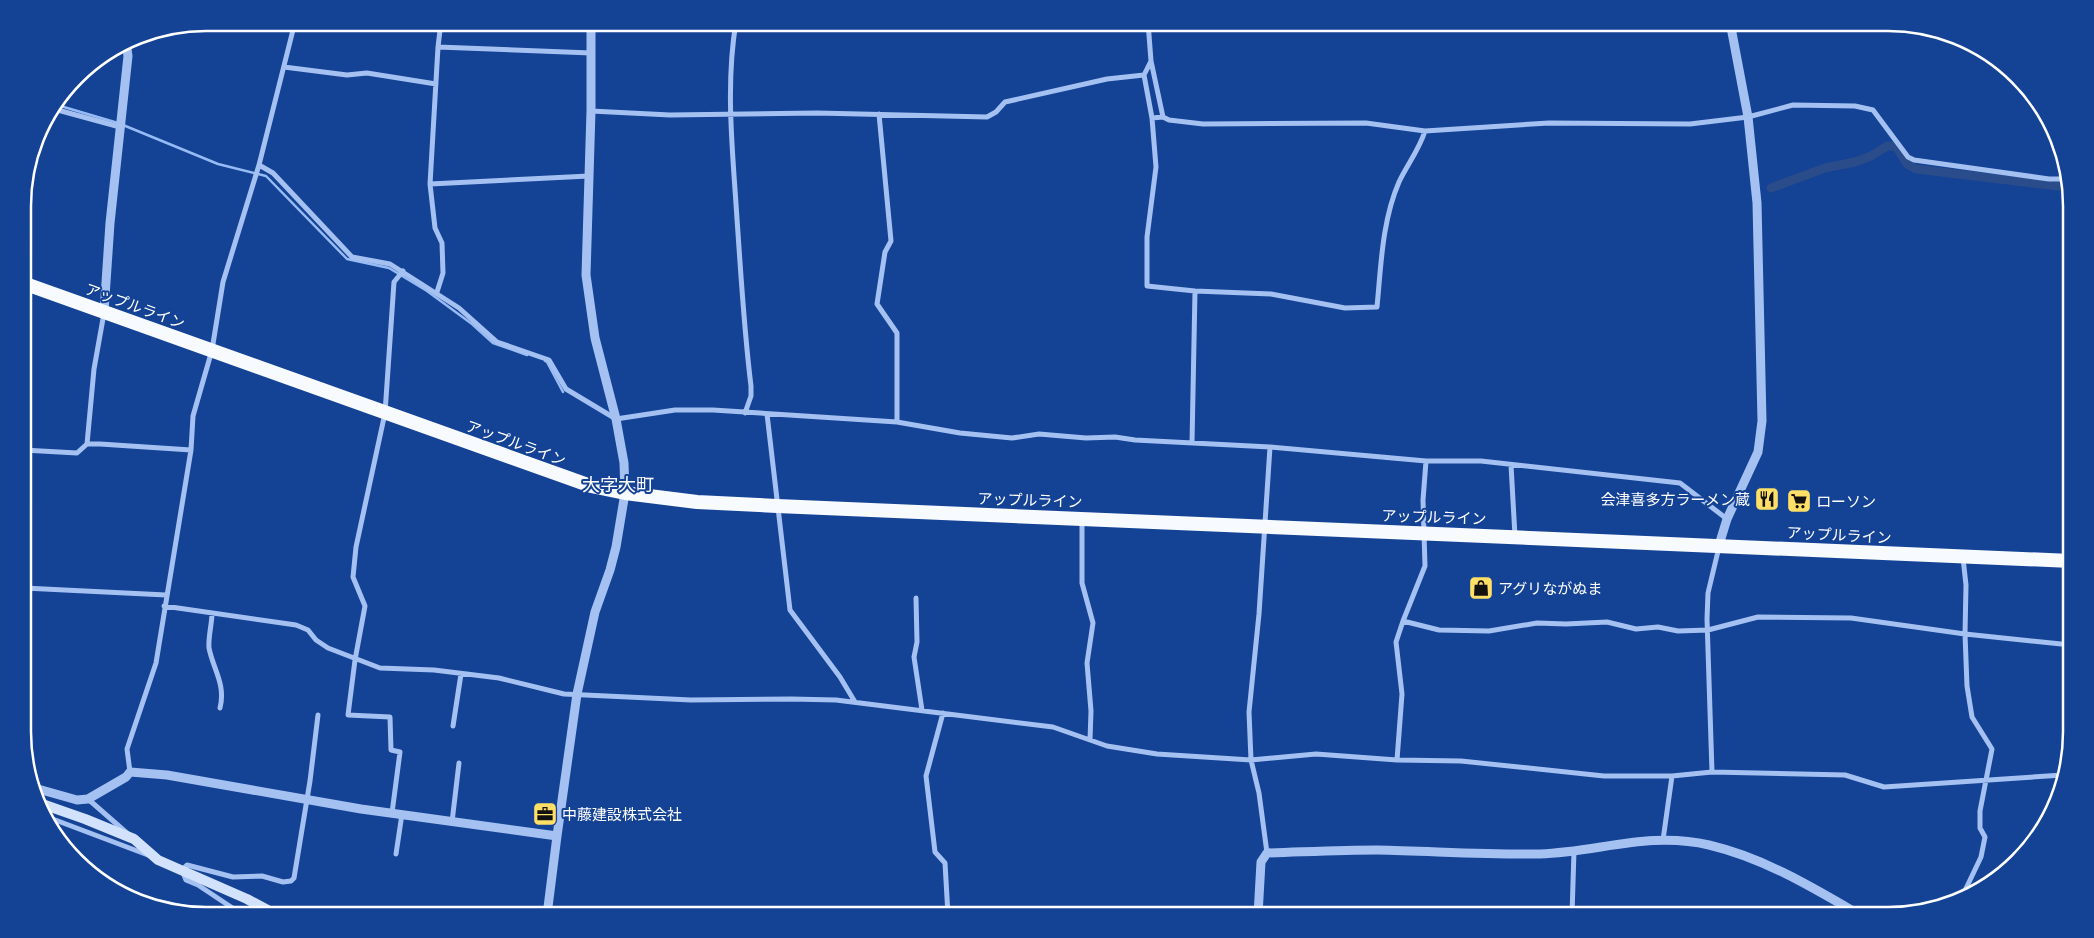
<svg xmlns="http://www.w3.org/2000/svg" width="2094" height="938" viewBox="0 0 2094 938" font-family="'Asap Condensed','Noto Sans JP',sans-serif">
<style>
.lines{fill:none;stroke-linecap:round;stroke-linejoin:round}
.stream{stroke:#96bbf5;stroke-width:2.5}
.canal{stroke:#2a4c8a;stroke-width:9}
.minor{stroke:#a4c1f2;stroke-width:5}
.tertiary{stroke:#a4c1f2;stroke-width:9}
.secondary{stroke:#d3e2fc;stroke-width:10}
.trunk{stroke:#f7faff;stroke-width:14}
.labels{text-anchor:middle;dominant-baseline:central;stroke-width:4;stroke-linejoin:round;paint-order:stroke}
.street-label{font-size:15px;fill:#fff;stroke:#144295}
.poi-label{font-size:15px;fill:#fff;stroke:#144295;text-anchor:start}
.quarter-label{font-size:18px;fill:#fff;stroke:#144295}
.rim{fill:none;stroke:#fff;stroke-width:2.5}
</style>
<rect width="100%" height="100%" fill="#144295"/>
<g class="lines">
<path class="stream" d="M 57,105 L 118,123
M 123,125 L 218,164 L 266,176 L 347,259 L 389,268 L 427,291 L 472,324 L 493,343 L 527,355
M 545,361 L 547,362 L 563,392"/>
<path class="canal" d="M 1771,188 L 1825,168 L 1855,162 L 1871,156 L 1887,146 L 1896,146 L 1907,164 L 1916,169 L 2065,187"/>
<path class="minor" d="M 736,22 C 725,87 733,154 737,219 C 741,275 744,330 751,386 L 751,396 L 745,413
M 1148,22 L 1151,61 L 1144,75 L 1152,118 L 1156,167 L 1147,237 L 1147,286 L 1195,291 L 1271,294 L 1345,308 L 1377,307 C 1381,266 1382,221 1399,182 C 1407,165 1419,150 1425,131
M 438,47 L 441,22
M 1151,61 L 1163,117
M 284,67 L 347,75 L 367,73 L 436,84
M 54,109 L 120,127
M 591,111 L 670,115 L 817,113 L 987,117 L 996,112 L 1005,102 L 1107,79 L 1144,75
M 879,114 L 891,241 L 885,252 L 877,304 L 897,333 L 897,422
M 1152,118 L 1163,117 L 1169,120 L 1203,124 L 1366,123 L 1425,131 L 1549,123 L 1690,124 L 1748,117 L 1793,105 L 1855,106 L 1873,110 L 1908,157 L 1914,160 L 2049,179 L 2069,179
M 259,165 L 273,173 L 352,257 L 390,264 L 459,308 L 497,342 L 549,360 L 566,389 L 616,419 L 675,410 L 713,410 L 897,422 L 960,433 L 1012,438 L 1039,434 L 1086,438 L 1115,437 L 1135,440 L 1270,447 L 1426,461 L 1481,461 L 1680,483 L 1727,519
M 430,184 L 589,176
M 437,292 L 443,273 L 442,243 L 435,228 L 430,184 L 438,47 L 591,53
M 767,414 L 790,610 L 840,677 L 855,702
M 1192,443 L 1195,291
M 87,444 L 94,369 L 104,313
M 23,450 L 77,453 L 87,444 L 100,444 L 191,450
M 1426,461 L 1423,500 L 1425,566 L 1403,621 L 1439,630 L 1489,631 L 1537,623 L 1566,624 L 1607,622 L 1636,629 L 1658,627 L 1678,631 L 1708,630 L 1758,617 L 1851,618 L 1965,634 L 2071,645
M 1511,465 L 1515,536
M 1082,519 L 1082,583 L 1093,623 L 1087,663 L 1091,711 L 1090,740
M 24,588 L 166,595
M 916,598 L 917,642 L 914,657 L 922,710
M 164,606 L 296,625 L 308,630 L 316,640 L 328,648 L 380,668 L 434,670 L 499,678 L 564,694 L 691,700 L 791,699 L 836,700 L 1053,727 L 1107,746 L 1157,754 L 1251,760 L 1316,754 L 1397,760 L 1461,761 L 1604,776 L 1672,776 L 1712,772 L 1845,775 L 1884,787 L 2063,775
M 212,613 C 212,624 208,637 209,648 C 213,669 226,684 220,708
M 943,713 L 926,776 L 935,852 L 945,863 L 948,915
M 453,726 L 461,674
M 1397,760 L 1402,694 L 1396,642 L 1403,621
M 130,772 L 127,749 L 156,663 L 191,450 L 193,416 L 212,350 L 223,282 L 259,165 L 295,22
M 1712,772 L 1707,619 L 1708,593 L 1719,547
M 88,799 L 128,834
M 392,813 L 400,752 L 391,750 L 390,717 L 348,715 L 355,660 L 365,606 L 353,577 L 356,547 L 385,413 L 394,282 L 403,271
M 50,818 L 148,855
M 452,822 L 459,763
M 1663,840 L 1672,776
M 1267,853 L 1259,793 L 1251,760 L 1249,712 L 1259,614 L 1270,447
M 396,854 L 402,814
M 120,893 L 219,915
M 1961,899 L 1981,857 L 1985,837 L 1980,828 L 1980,811 L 1992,749 L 1972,717 L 1967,686 L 1965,634 L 1966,585 L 1963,558
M 243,915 L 198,885 L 186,880 L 182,870 L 187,865 L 233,877 L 262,876 L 283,882 L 291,881 L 294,878 L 310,781 L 318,715
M 1572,915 L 1574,851"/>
<path class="tertiary" d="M 104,312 L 110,223 L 128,56 L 126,42
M 1719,545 L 1727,519 L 1758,452 L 1762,421 L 1757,203 L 1748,117 L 1730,22
M 38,789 L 77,800 L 88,799 L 126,777 L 130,772 L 167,775 L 361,809 L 557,836 L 547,915
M 557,836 L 577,694 L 595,612 L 610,570 L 616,547 L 625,493 L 624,463 L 616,419 L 595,338 L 586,275 L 591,111 L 591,22
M 1258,915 L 1261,862 L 1267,853 C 1303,852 1340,850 1377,850 C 1431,851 1485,855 1540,854 C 1599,852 1649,831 1709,845 C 1764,858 1812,887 1860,915"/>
<path class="secondary" d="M 45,805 L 85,819 L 134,839 L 158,860 L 247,899 L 277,915"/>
<path class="trunk" d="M 23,283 L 591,486 L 625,493 L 697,502 L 777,506 L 2071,561"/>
</g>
<defs>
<symbol id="restaurant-square" viewBox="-11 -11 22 22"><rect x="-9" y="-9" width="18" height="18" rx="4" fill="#ffdf65" stroke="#144295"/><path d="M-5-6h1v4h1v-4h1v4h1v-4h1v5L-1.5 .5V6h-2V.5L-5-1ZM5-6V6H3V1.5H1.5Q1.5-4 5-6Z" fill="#111"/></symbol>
<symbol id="supermarket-square" viewBox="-11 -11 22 22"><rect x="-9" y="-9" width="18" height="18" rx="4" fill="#ffdf65" stroke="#144295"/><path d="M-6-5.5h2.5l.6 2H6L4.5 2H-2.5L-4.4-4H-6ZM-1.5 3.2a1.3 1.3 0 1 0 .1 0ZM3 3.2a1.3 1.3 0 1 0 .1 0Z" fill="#111"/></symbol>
<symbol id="shop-square" viewBox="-11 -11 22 22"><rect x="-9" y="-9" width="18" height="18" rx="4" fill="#ffdf65" stroke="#144295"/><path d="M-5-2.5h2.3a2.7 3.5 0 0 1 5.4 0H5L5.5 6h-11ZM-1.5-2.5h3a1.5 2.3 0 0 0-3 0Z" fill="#111"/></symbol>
<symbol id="office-square" viewBox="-11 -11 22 22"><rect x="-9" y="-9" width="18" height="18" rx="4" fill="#ffdf65" stroke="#144295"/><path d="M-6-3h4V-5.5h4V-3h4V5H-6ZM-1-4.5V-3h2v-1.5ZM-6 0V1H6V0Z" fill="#111"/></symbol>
</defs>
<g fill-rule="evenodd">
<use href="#restaurant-square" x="1753" y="485" width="28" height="28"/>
<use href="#supermarket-square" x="1785" y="487" width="28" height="28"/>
<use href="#shop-square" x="1467" y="574" width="28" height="28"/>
<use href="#office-square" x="531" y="800" width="28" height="28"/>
</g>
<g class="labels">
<g class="street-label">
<text transform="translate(135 306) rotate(20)">アップルライン</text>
<text transform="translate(516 443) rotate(20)">アップルライン</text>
<text transform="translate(1030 500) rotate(2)">アップルライン</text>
<text transform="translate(1434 517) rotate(2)">アップルライン</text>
<text transform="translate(1839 535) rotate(3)">アップルライン</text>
</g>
<g class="poi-label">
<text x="1750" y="499" text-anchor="end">会津喜多方ラーメン蔵</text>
<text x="1816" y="501">ローソン</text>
<text x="1498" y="588">アグリながぬま</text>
<text x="562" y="814">中藤建設株式会社</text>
</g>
<g class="quarter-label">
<text x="618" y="484">大字大町</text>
</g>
</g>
<path d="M0 0H2094V938H0ZM206 31H1888A175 175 0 0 1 2063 206V732A175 175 0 0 1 1888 907H206A175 175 0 0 1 31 732V206A175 175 0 0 1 206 31Z" fill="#144295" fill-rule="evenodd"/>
<path class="rim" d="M206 31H1888A175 175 0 0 1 2063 206V732A175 175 0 0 1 1888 907H206A175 175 0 0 1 31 732V206A175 175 0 0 1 206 31Z"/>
</svg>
